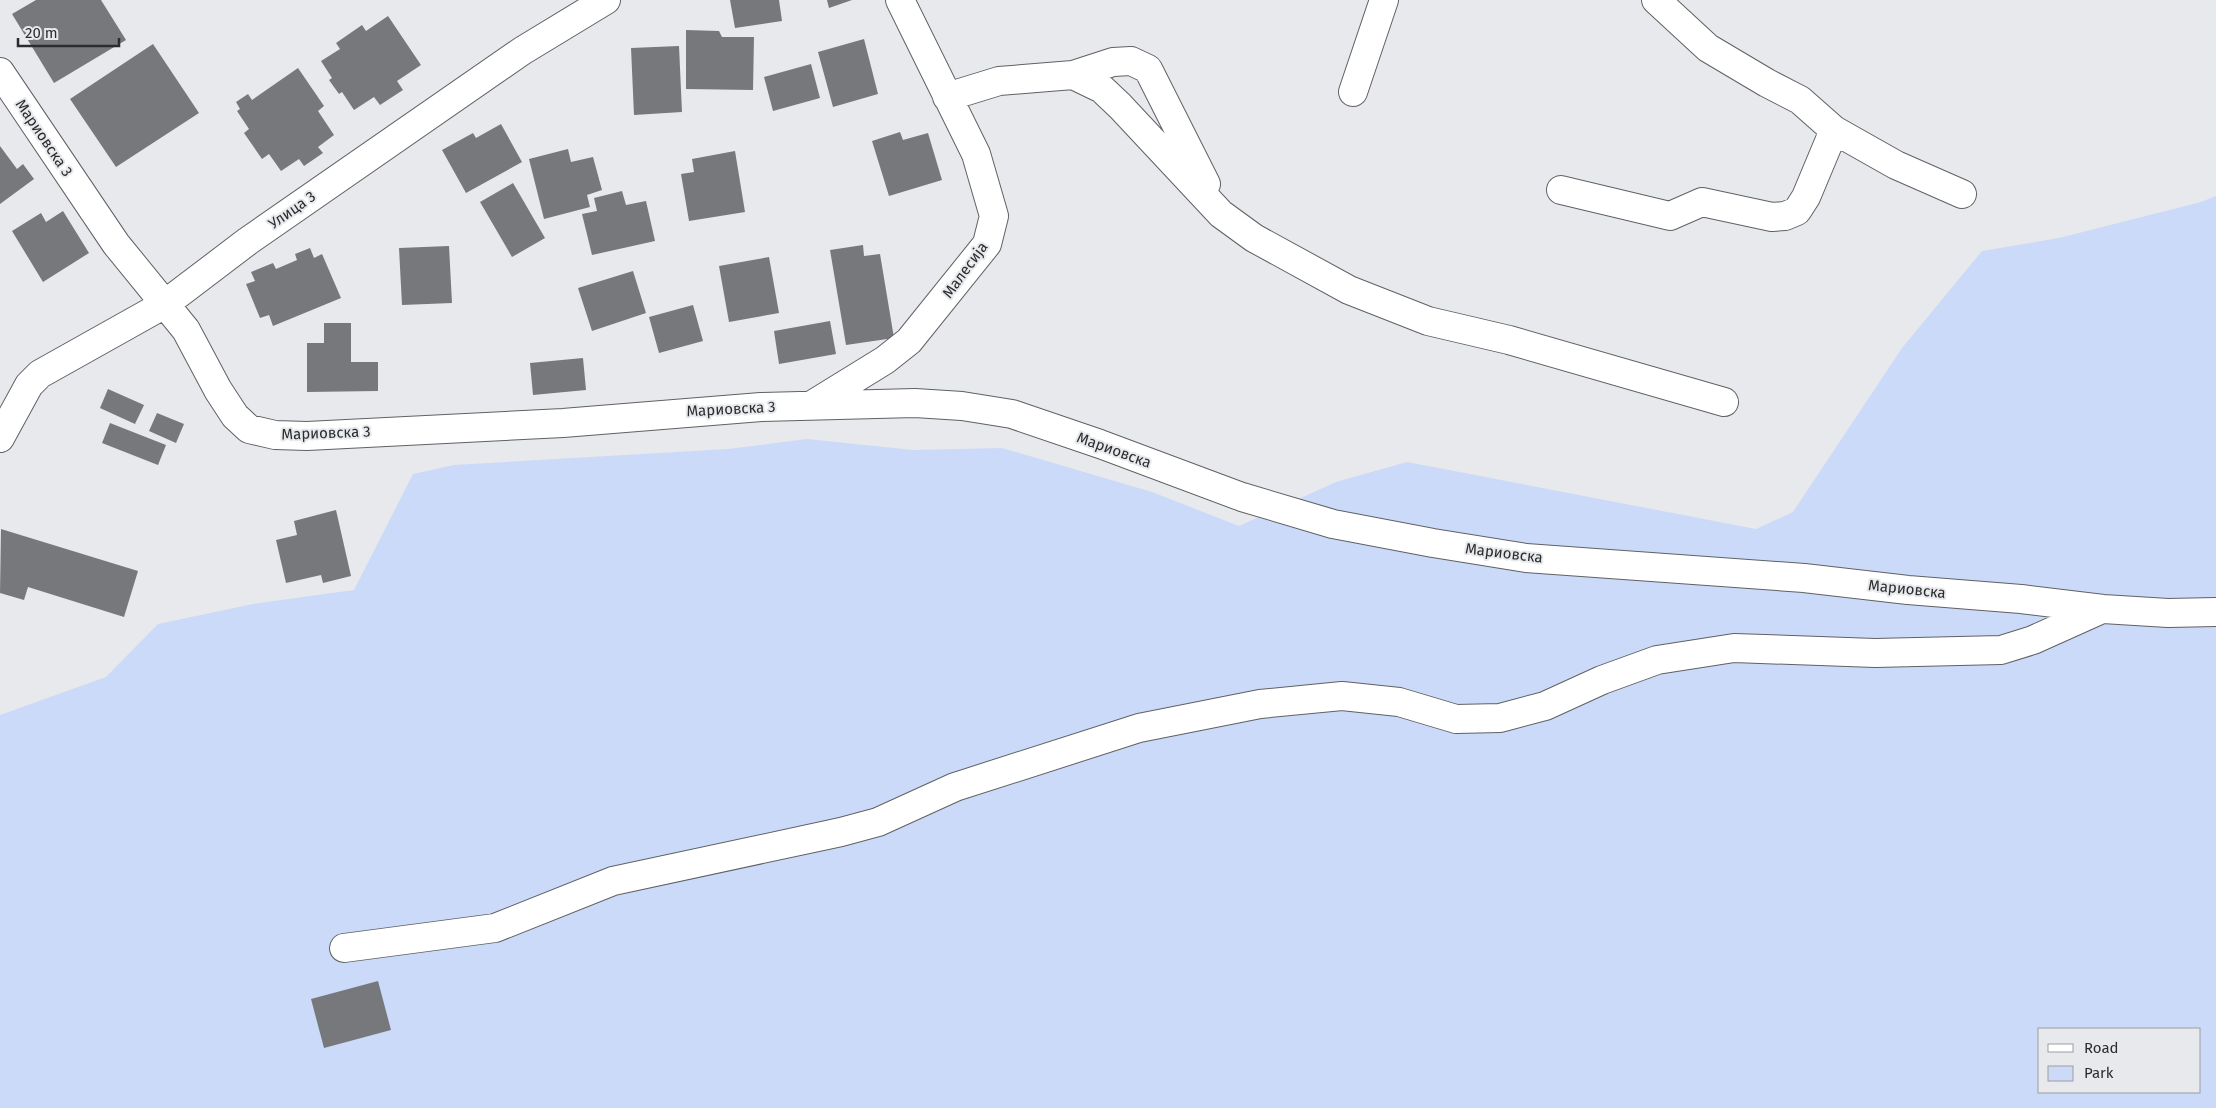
<svg xmlns="http://www.w3.org/2000/svg" width="2216" height="1108" viewBox="0 0 2216 1108" font-family="'Fira Sans',sans-serif">
<style>
.green{fill:#ccdaf9;fill-rule:evenodd}
.building{fill:#77787b}
.lines{fill:none;stroke-linecap:round;stroke-linejoin:round}
.street-casing{stroke:#5f6163;stroke-width:30}
.street{stroke:#fff;stroke-width:28}
.labels{text-anchor:middle;dominant-baseline:central;stroke-width:4;stroke-linejoin:round;paint-order:stroke}
.street-label{font-size:15px;fill:#2b2c2d;stroke:#e7e9ec}
</style>
<rect width="100%" height="100%" fill="#e7e9ec"/>
<path class="green" d="M 2216,196 L 2216,1108 L 0,1108 L 0,715 L 106,677 L 158,624 L 253,604 L 354,590 L 413,474 L 454,465 L 728,449 L 807,439 L 913,450 L 1002,448 L 1152,492 L 1239,526 L 1336,482 L 1407,462 L 1756,529 L 1793,512 L 1902,348 L 1982,251 L 2059,238 L 2201,202 ZM 2040,1029 L 2200,1029 L 2200,1092 L 2040,1092 Z"/>
<path class="building" d="M 36,0 L 101,0 L 126,40 L 54,83 L 12,14 Z
M 730,0 L 779,0 L 782,21 L 735,28 Z
M 827,0 L 852,0 L 829,8 Z
M 388,16 L 421,65 L 397,81 L 403,90 L 380,105 L 374,97 L 354,110 L 342,92 L 339,94 L 329,80 L 332,78 L 321,61 L 340,49 L 336,43 L 362,25 L 366,31 Z
M 686,30 L 719,31 L 722,37 L 754,37 L 753,90 L 686,89 Z
M 864,39 L 878,94 L 833,107 L 818,52 Z
M 153,44 L 199,113 L 116,167 L 70,99 Z
M 679,46 L 682,112 L 634,115 L 631,48 Z
M 811,64 L 820,98 L 773,111 L 764,77 Z
M 298,68 L 324,106 L 318,111 L 334,135 L 318,147 L 323,153 L 304,166 L 299,159 L 281,171 L 269,154 L 262,159 L 244,133 L 249,129 L 237,111 L 240,109 L 236,102 L 248,94 L 252,100 Z
M 501,124 L 522,162 L 466,193 L 442,150 L 473,133 L 476,138 Z
M 900,132 L 903,140 L 928,133 L 942,180 L 889,196 L 872,141 Z
M 0,146 L 17,169 L 23,164 L 34,179 L 0,204 Z
M 568,149 L 571,162 L 593,157 L 602,190 L 587,195 L 590,207 L 544,219 L 529,159 Z
M 735,151 L 745,212 L 689,221 L 681,174 L 694,172 L 692,159 Z
M 513,183 L 545,238 L 512,257 L 480,202 Z
M 622,191 L 626,205 L 646,201 L 655,241 L 592,255 L 582,214 L 597,211 L 594,198 Z
M 63,211 L 89,253 L 43,282 L 12,231 L 41,213 L 46,222 Z
M 863,245 L 864,256 L 880,254 L 894,338 L 846,345 L 830,250 Z
M 449,246 L 452,303 L 402,305 L 399,248 Z
M 310,248 L 314,258 L 322,254 L 341,298 L 273,326 L 269,315 L 260,318 L 246,284 L 255,281 L 251,272 L 273,263 L 276,269 L 297,260 L 295,254 Z
M 769,257 L 779,313 L 729,322 L 719,266 Z
M 633,271 L 646,313 L 592,331 L 578,288 Z
M 693,305 L 703,341 L 659,353 L 649,317 Z
M 830,321 L 836,354 L 779,364 L 774,331 Z
M 324,323 L 351,323 L 351,362 L 378,362 L 378,391 L 307,392 L 307,343 L 324,343 Z
M 583,358 L 586,390 L 533,395 L 530,363 Z
M 108,389 L 144,405 L 135,424 L 100,408 Z
M 157,413 L 184,424 L 176,443 L 149,431 Z
M 110,423 L 166,445 L 158,465 L 102,443 Z
M 336,510 L 351,576 L 323,583 L 321,575 L 286,583 L 276,540 L 297,535 L 294,521 Z
M 1,529 L 138,571 L 124,617 L 28,587 L 24,600 L 0,593 Z
M 378,981 L 391,1030 L 324,1048 L 311,999 Z"/>
<g class="lines">
<defs>
<path id="street" d="M 1656,0 L 1708,48 L 1767,83 L 1800,100 L 1834,130 L 1896,165 L 1962,194
M 0,72 L 116,244 L 186,330 L 218,390 L 235,416 L 249,429 L 275,435 L 307,436 L 563,423 L 761,407 L 915,403 L 962,406 L 1012,414 L 1100,444 L 1242,497 L 1333,524 L 1433,543 L 1526,558 L 1804,578 L 1908,590 L 2021,599 L 2103,609 L 2168,613 L 2216,612
M 1073,75 L 1113,62 L 1131,61 L 1148,69 L 1206,184
M 1353,92 L 1384,0
M 947,97 L 999,81 L 1073,75 L 1102,89 L 1120,106 L 1221,214 L 1254,238 L 1349,290 L 1428,321 L 1509,340 L 1724,402
M 1561,190 L 1670,216 L 1702,202 L 1772,217 L 1785,216 L 1797,211 L 1806,197 L 1834,130
M 812,405 L 885,360 L 909,341 L 987,244 L 994,216 L 976,154 L 900,0
M 0,438 L 29,385 L 40,374 L 165,304 L 248,241 L 522,51 L 606,0
M 344,948 L 495,928 L 613,881 L 841,832 L 878,822 L 955,787 L 1139,728 L 1260,704 L 1342,696 L 1399,702 L 1456,719 L 1500,718 L 1545,706 L 1602,680 L 1657,660 L 1734,648 L 1875,653 L 2001,650 L 2033,640 L 2102,609"/>
</defs>
<use href="#street" class="street-casing"/>
<use href="#street" class="street"/>
</g>
<g class="labels">
<g class="street-label">
<text transform="translate(44 138) rotate(56)">Мариовска 3</text>
<text transform="translate(292 210) rotate(-35)">Улица 3</text>
<text transform="translate(965 270) rotate(-54)">Малесија</text>
<text transform="translate(731 409) rotate(-3)">Мариовска 3</text>
<text transform="translate(326 433) rotate(-2)">Мариовска 3</text>
<text transform="translate(1114 450) rotate(20)">Мариовска</text>
<text transform="translate(1504 553) rotate(7)">Мариовска</text>
<text transform="translate(1907 589) rotate(6)">Мариовска</text>
</g>
</g>
<rect x="2038" y="1028" width="162" height="65" fill="#e7e9ec" stroke="#9c9da0"/>
<rect x="2048" y="1044" width="25" height="8" fill="#ffffff" stroke="#9c9da0"/>
<text x="2084" y="1053" font-size="15" fill="#2b2c2d">Road</text>
<rect x="2048" y="1066" width="25" height="15" fill="#ccdaf9" stroke="#9c9da0"/>
<text x="2084" y="1078" font-size="15" fill="#2b2c2d">Park</text>
<path d="M18 38v8h101v-8" fill="none" stroke="#2b2c2d" stroke-width="2.5"/>
<text x="25" y="38" font-size="15" fill="#2b2c2d" stroke="#e7e9ec" stroke-width="4" paint-order="stroke">20 m</text>
</svg>
